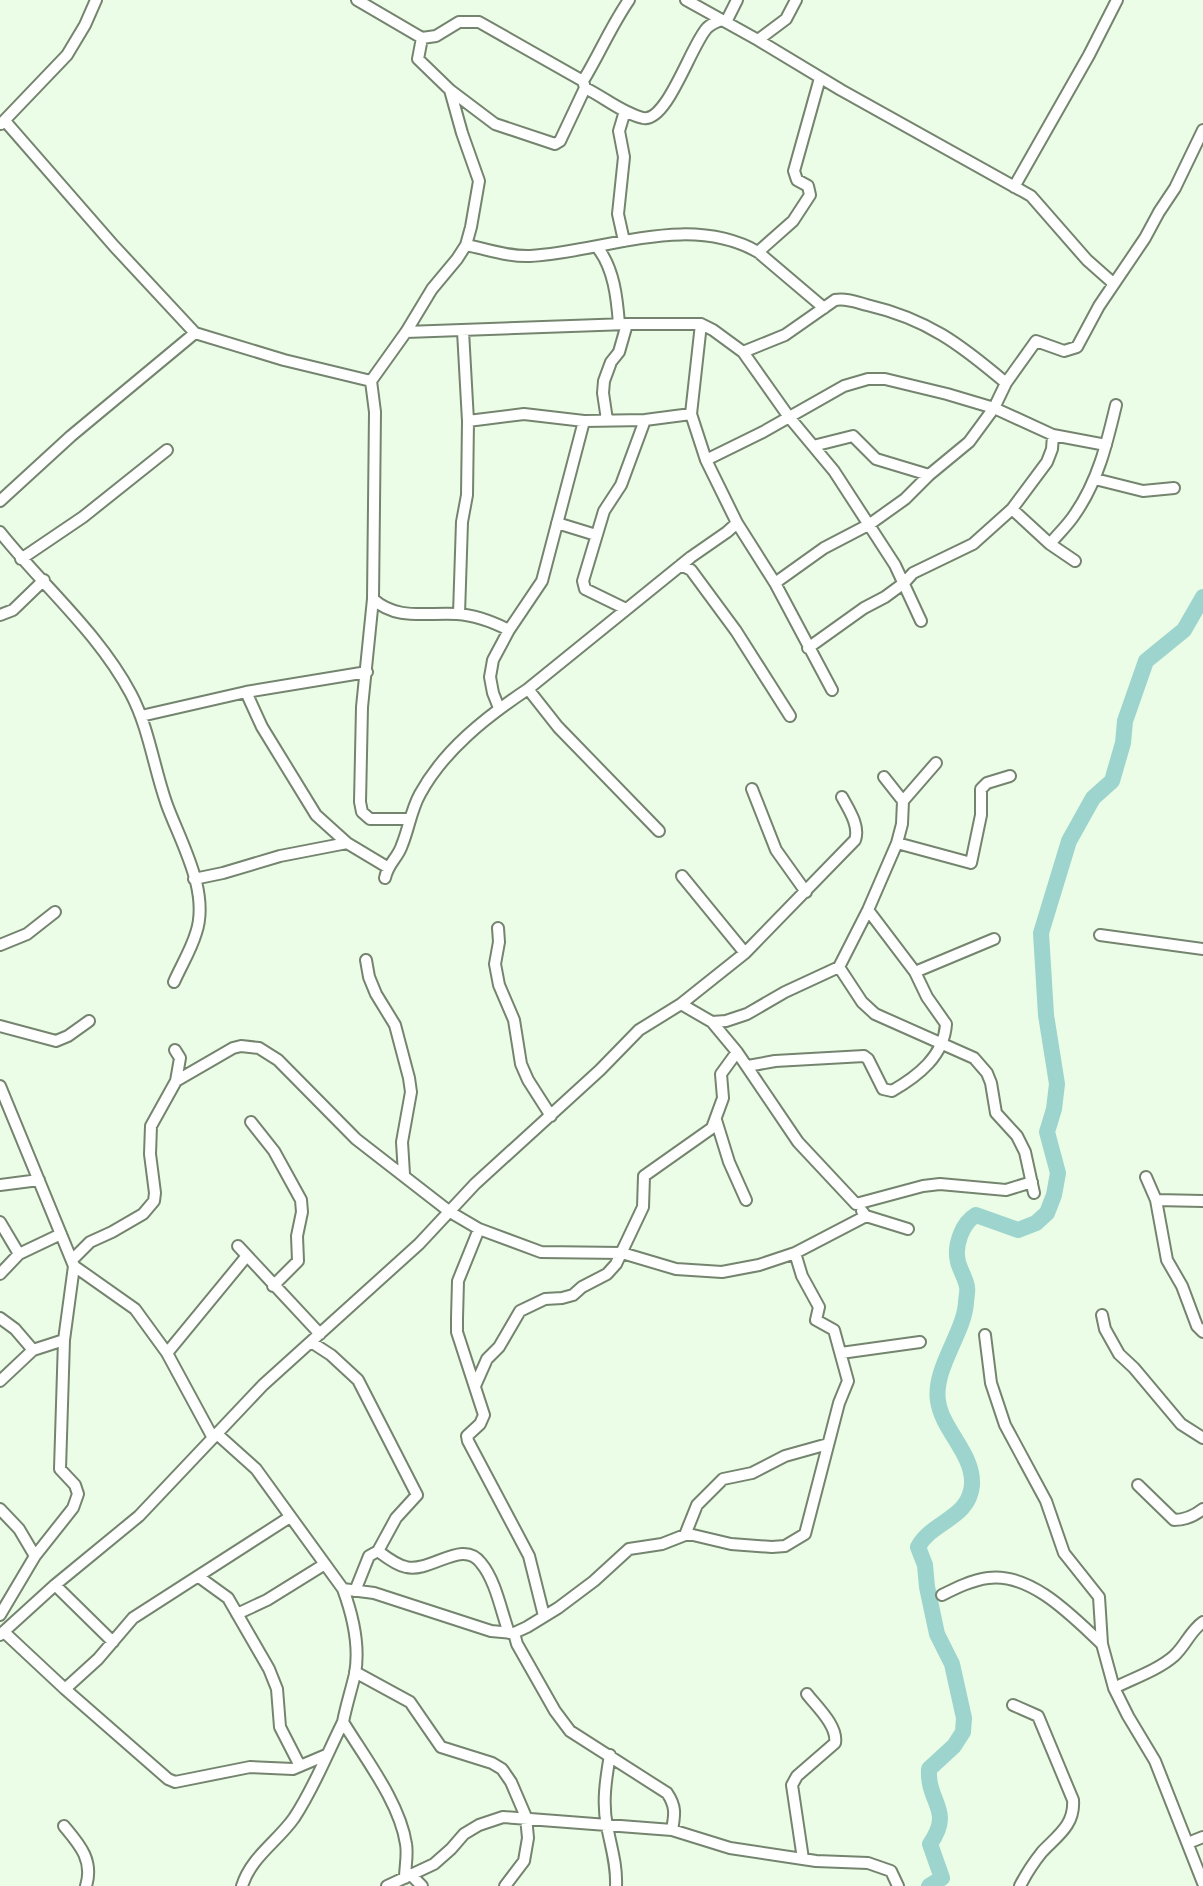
<svg xmlns="http://www.w3.org/2000/svg" width="1203" height="1886" viewBox="0 0 1203 1886" font-family="'Golos Text',sans-serif">
<style>
.lines{fill:none;stroke-linecap:round;stroke-linejoin:round}
.river{stroke:#9dd4cd;stroke-width:16}
.street-casing{stroke:#74846f;stroke-width:14}
.street{stroke:#fff;stroke-width:10}
</style>
<rect width="100%" height="100%" fill="#ebfde6"/>
<g class="lines">
<path class="river" d="M 929,1886 L 942,1878 L 930,1844 C 954,1810 927,1803 929,1769 L 954,1746 L 963,1732 L 964,1718 L 952,1664 L 937,1634 L 927,1587 L 925,1565 L 918,1547 C 932,1521 969,1519 972,1485 C 974,1454 942,1430 938,1401 C 933,1369 964,1333 966,1303 C 966,1298 968,1292 967,1287 C 966,1279 960,1270 958,1262 C 954,1246 962,1223 976,1215 L 1018,1230 L 1036,1223 L 1047,1213 L 1054,1195 L 1058,1173 L 1047,1132 L 1054,1109 L 1057,1084 L 1046,1015 L 1041,933 L 1069,841 L 1093,798 L 1112,781 L 1123,743 L 1125,721 L 1146,661 L 1184,630 L 1203,597"/>
<defs>
<path id="street" d="M 357,0 L 422,38 L 436,36 L 459,22 L 479,22 L 583,81 L 585,88 L 560,141 L 555,144 L 495,124 L 450,90 L 418,59 L 422,38
M 686,0 L 758,40 L 841,90 L 1024,192 L 1031,196 L 1087,260 L 1113,283
M 726,22 L 737,0
M 758,40 L 786,19 L 796,0
M 583,81 C 599,55 611,26 629,0
M 585,88 C 604,97 622,113 643,118 C 667,123 691,45 707,28 C 711,24 716,22 721,20
M 5,121 L 114,246 L 195,333 L 284,360 L 371,381
M 1,124 L 67,55 L 85,25 L 96,0
M 1014,187 L 1089,55 L 1117,0
M 624,241 L 618,214 L 624,157 L 619,131 L 625,111
M 466,245 C 487,249 508,257 530,256 C 605,252 687,212 758,252 L 824,308
M 597,247 C 614,268 617,298 619,324
M 758,252 L 793,221 L 810,195 L 808,186 L 797,180 L 794,171 L 820,78
M 701,324 L 691,414 L 706,460 L 737,523 L 775,583 L 832,690
M 406,332 L 627,324 L 701,324 L 713,330 L 743,352 L 789,417 L 834,471 L 895,565 L 921,621
M 743,352 L 785,335 L 835,300 C 846,298 856,302 867,305 C 927,319 960,344 1006,383
M 607,420 L 603,393 L 604,381 L 611,362 L 619,352 L 627,324
M 468,421 L 524,414 L 584,421 L 645,420 L 691,414
M 813,446 L 853,436 L 876,459 L 929,475
M 706,460 L 763,432 L 844,386 L 868,379 L 885,379 L 947,394 L 994,408 L 1053,435 L 1106,445
M 1095,479 L 1143,491 L 1174,488
M 0,501 L 71,436 L 195,333
M 1012,509 L 1050,544 L 1075,561
M 557,523 L 596,535
M 0,532 C 43,586 98,632 131,694 C 149,728 154,769 167,805 C 181,843 210,892 196,933 C 191,950 181,966 174,982
M 1050,544 C 1058,534 1068,525 1075,514 C 1098,481 1107,443 1116,405
M 21,559 L 83,517 L 167,450
M 681,565 L 691,570 L 736,631 L 790,716
M 775,583 L 824,548 L 870,524 L 905,499 L 929,475 L 969,442 L 994,408 L 1006,383 L 1036,341 L 1064,351 L 1077,347 L 1099,306 L 1145,238 L 1159,212 L 1175,188 L 1203,130
M 373,599 C 397,621 427,612 457,614 C 475,615 493,622 509,630
M 626,609 L 585,589 L 583,581 L 604,511 L 621,485 L 645,420
M 459,614 L 462,522 L 467,495 L 468,421 L 463,331
M 0,615 L 13,610 L 44,580
M 808,648 L 864,608 L 885,597 L 904,583 L 913,573 L 973,544 L 1012,509 L 1047,462 L 1052,449 L 1053,435
M 528,689 L 558,727 L 659,831
M 246,692 L 262,727 L 316,815 L 347,843 L 387,867
M 499,708 L 493,693 L 490,677 L 493,660 L 509,630 L 542,581 L 584,421
M 141,716 L 246,692 L 367,672
M 884,777 L 903,801
M 752,789 L 776,850 L 806,892
M 409,819 L 370,819 L 362,812 L 360,802 L 362,707 L 373,599 L 375,412 L 371,381 L 406,332 L 432,289 L 457,259 L 466,245 L 471,227 L 479,181 L 462,133 L 450,90
M 897,843 L 971,863 L 981,815 L 981,789 L 987,783 L 1010,776
M 682,876 L 745,953
M 385,878 C 388,863 398,858 402,845 C 409,828 411,810 420,794 C 444,750 486,717 528,689 L 691,557 L 727,532 L 737,523
M 194,879 L 223,873 L 280,856 L 347,843
M 498,928 L 499,942 L 495,964 L 499,985 L 514,1020 L 521,1064 L 528,1080 L 551,1116
M 1100,935 L 1203,949
M 0,945 L 27,934 L 55,912
M 366,960 L 369,977 L 376,994 L 395,1025 L 409,1078 L 411,1092 L 402,1142 L 404,1174
M 839,967 L 862,1002 L 875,1014 L 974,1058 L 987,1073 L 991,1083 L 996,1113 L 1017,1136 L 1025,1152 L 1034,1193
M 915,972 L 994,939
M 681,1004 L 745,953 L 855,840 C 860,826 849,810 842,797
M 712,1022 L 737,1052 L 798,1142 L 856,1204 L 923,1186 L 940,1184 L 1006,1190 L 1032,1182
M 0,1026 L 56,1041 L 68,1036 L 89,1021
M 748,1066 L 775,1061 L 864,1056 L 868,1059 L 883,1089 L 892,1091 C 918,1076 944,1056 946,1024 L 927,997 L 915,972 L 868,910
M 176,1081 L 233,1048 L 241,1046 L 259,1048 L 278,1060 L 356,1139 L 450,1212 L 479,1229 L 541,1252 L 622,1253 L 676,1269 L 722,1272 L 759,1265 L 795,1253 L 866,1216
M 0,1086 L 74,1266 L 64,1340 L 60,1469 L 75,1485 L 78,1494 L 73,1508 L 35,1556 L 0,1615
M 716,1120 L 729,1162 L 746,1200
M 251,1122 L 274,1151 L 301,1200 L 302,1212 L 297,1236 L 298,1261 L 273,1286
M 1146,1177 L 1156,1200 L 1167,1260 L 1182,1286 L 1197,1326 L 1203,1332
M 0,1185 L 39,1180
M 1156,1200 L 1203,1201
M 862,1211 L 866,1216 L 908,1229
M 0,1222 L 19,1254
M 479,1229 L 458,1281 L 457,1318 L 457,1332 L 484,1415 L 480,1424 L 467,1436 L 468,1441 L 529,1556 L 544,1616
M 238,1246 L 320,1334
M 72,1260 L 90,1242 L 112,1232 L 143,1214 L 154,1201 L 155,1193 L 150,1154 L 151,1126 L 176,1081 L 180,1058 L 175,1050
M 74,1266 L 135,1309 L 167,1353 L 213,1438
M 0,1274 L 19,1254 L 61,1234
M 1102,1315 L 1105,1329 L 1119,1354 L 1134,1368 L 1181,1424 L 1203,1438
M 0,1318 L 15,1329 L 33,1350
M 985,1335 L 991,1383 L 1005,1425 L 1046,1501 L 1064,1553 L 1099,1597 L 1102,1644 L 1114,1688 L 1128,1716 L 1155,1761 L 1203,1883
M 311,1342 L 331,1355 L 358,1380 L 417,1495 L 396,1518 L 378,1551 L 369,1556 L 355,1591
M 167,1353 L 246,1257
M 841,1353 L 920,1342
M 0,1381 L 33,1350 L 64,1340
M 475,1386 L 487,1359 L 499,1347 L 520,1311 L 545,1299 L 562,1298 L 573,1295 L 582,1287 L 607,1274 L 616,1264 L 643,1207 L 644,1176 L 712,1128 L 723,1098 L 721,1074 L 737,1052
M 217,1434 L 256,1469 L 343,1589 C 353,1616 360,1646 355,1674 C 351,1691 346,1706 343,1722 C 365,1758 400,1803 406,1844 C 408,1855 405,1867 405,1878
M 1138,1485 L 1174,1520 C 1186,1520 1194,1516 1203,1509
M 0,1509 L 19,1529 L 35,1556
M 685,1535 L 697,1505 L 723,1479 L 752,1473 L 785,1456 L 828,1444
M 378,1551 C 386,1557 396,1565 406,1567 C 431,1573 463,1538 481,1563 C 496,1581 501,1611 509,1633
M 199,1577 L 228,1598 L 269,1669 L 277,1689 L 280,1727 L 300,1766
M 55,1585 L 113,1642
M 343,1589 L 374,1593 L 491,1631 L 514,1633 L 527,1627 L 558,1608 L 594,1581 L 629,1549 L 662,1544 L 685,1535 L 693,1535 L 731,1544 L 772,1547 L 785,1546 L 805,1534 L 839,1403 L 848,1381 L 834,1330 L 816,1320 L 819,1307 L 802,1276 L 795,1253
M 942,1595 C 956,1588 972,1580 988,1578 C 1031,1572 1073,1617 1102,1644
M 237,1614 L 267,1600 L 325,1564
M 4,1632 L 65,1689 L 168,1779 L 175,1782 L 250,1767 L 293,1769 L 326,1755
M 514,1633 L 517,1644 L 555,1711 L 570,1731 L 667,1793 C 676,1806 675,1814 672,1830
M 0,1635 L 55,1585 L 139,1516 L 263,1385 L 419,1244 L 475,1184 L 600,1070 L 639,1030 L 681,1004 L 712,1022 L 726,1021 L 747,1014 L 785,992 L 839,967 L 868,910 L 897,843 L 902,824 L 903,801 L 936,763
M 355,1672 L 410,1702 L 441,1747 L 492,1763 L 502,1769 L 511,1782 L 526,1817 L 528,1838 L 524,1861 L 505,1886
M 1114,1688 C 1134,1678 1158,1670 1174,1656 C 1186,1645 1190,1631 1203,1622
M 65,1689 L 98,1659 L 133,1618 L 290,1517
M 1013,1705 L 1038,1716 L 1073,1800 C 1075,1825 1057,1836 1042,1852 C 1034,1862 1026,1874 1020,1886
M 610,1755 C 606,1778 602,1803 607,1826 C 611,1847 617,1865 616,1886
M 64,1826 C 79,1844 94,1860 86,1886
M 1188,1843 L 1203,1837
M 803,1859 L 792,1785 L 797,1776 L 835,1743 C 838,1726 817,1707 807,1694
M 411,1875 L 422,1886
M 242,1886 C 251,1857 277,1842 294,1818 C 314,1788 327,1754 343,1722
M 387,1886 L 434,1864 L 451,1849 L 464,1834 L 479,1825 L 503,1817 L 672,1830 L 730,1848 L 816,1861 L 868,1863 L 891,1871 L 898,1886"/>
</defs>
<use href="#street" class="street-casing"/>
<use href="#street" class="street"/>
</g>
</svg>
